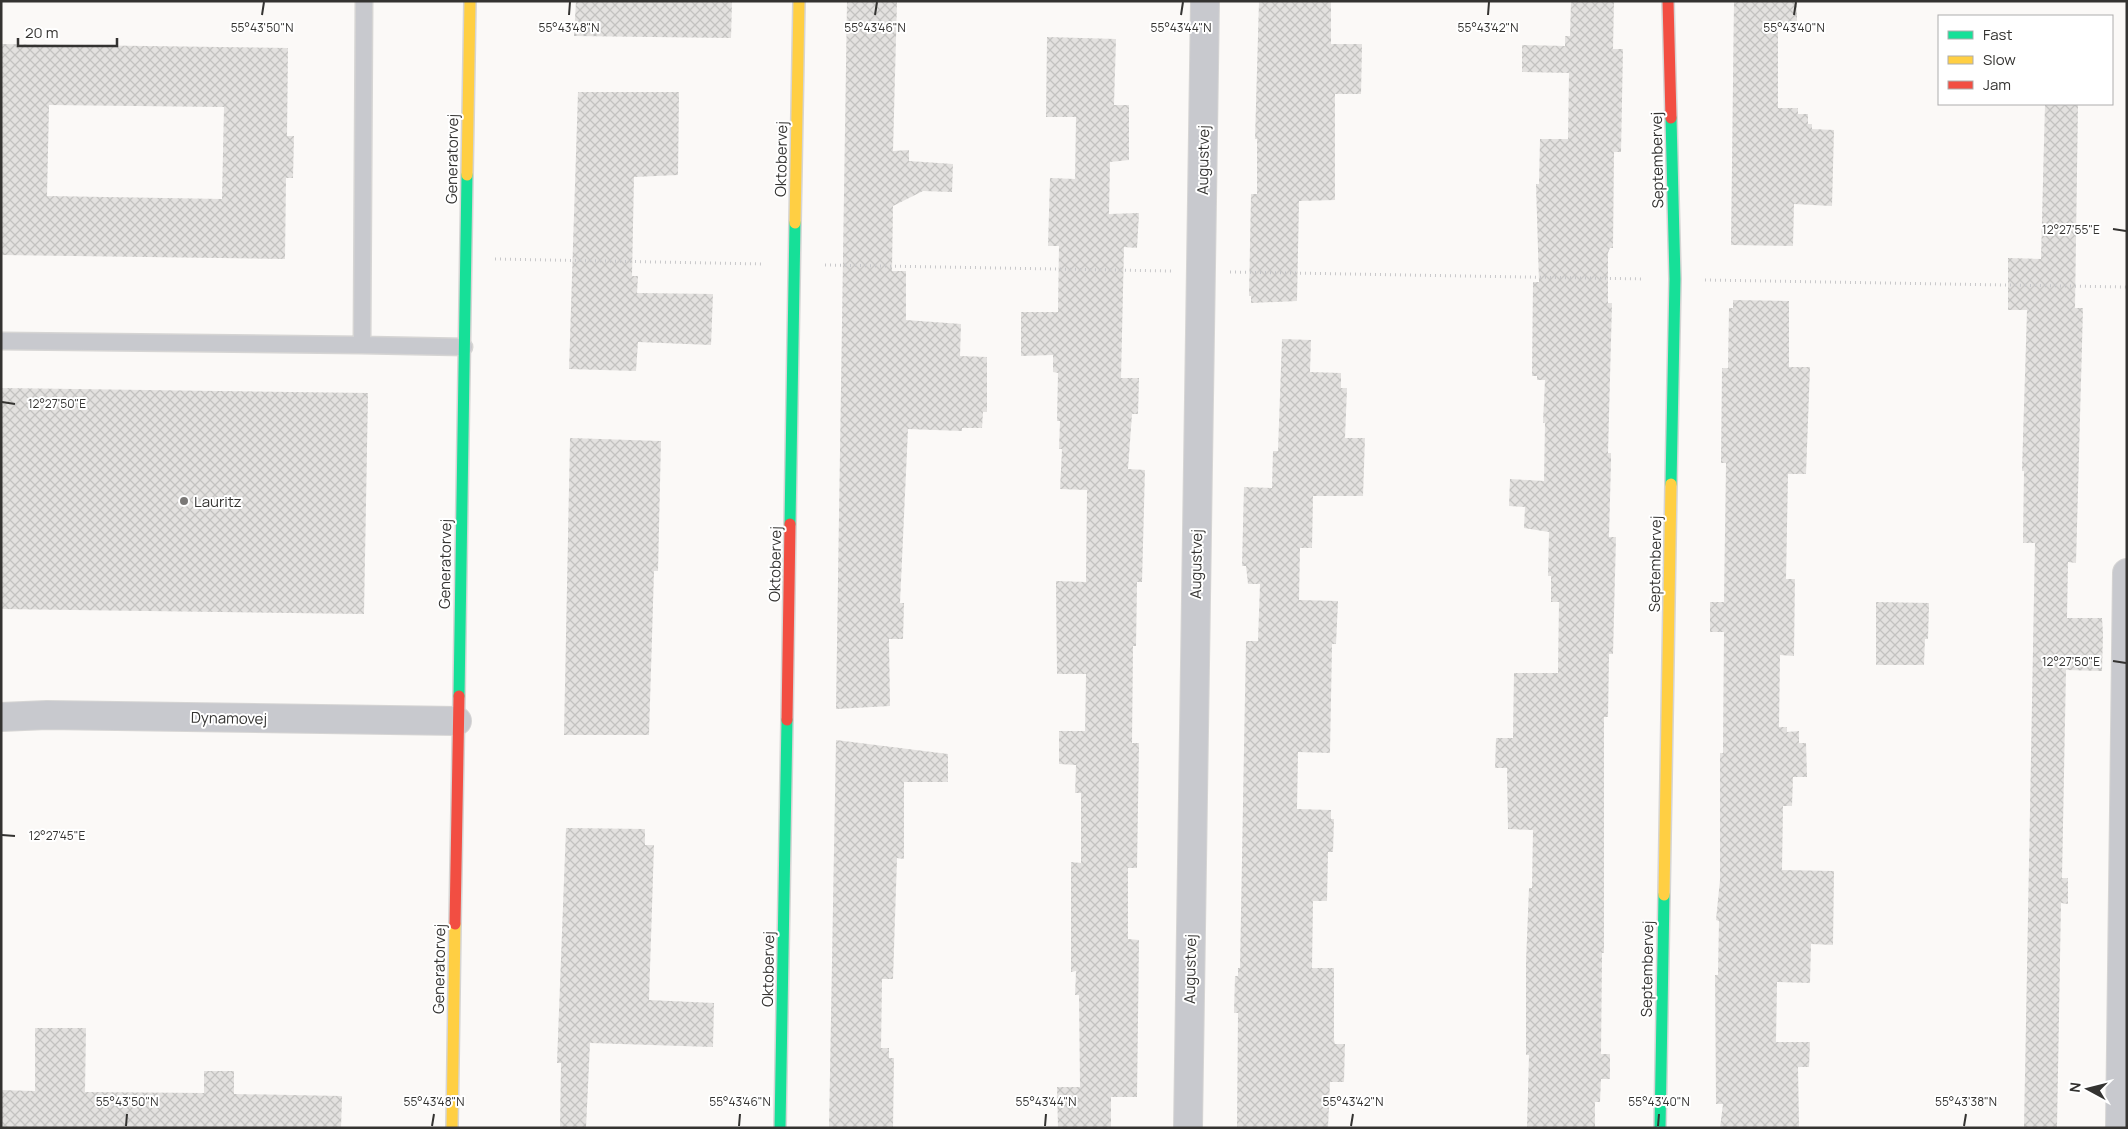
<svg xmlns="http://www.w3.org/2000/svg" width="2128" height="1129" viewBox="0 0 2128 1129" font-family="Manrope,sans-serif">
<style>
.building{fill:url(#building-cross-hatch);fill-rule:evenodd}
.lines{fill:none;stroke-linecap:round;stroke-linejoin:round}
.lane-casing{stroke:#d6d5d4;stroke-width:19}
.street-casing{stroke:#d6d5d4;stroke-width:30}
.fast-casing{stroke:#d6d5d4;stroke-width:14}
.slow-casing{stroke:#d6d5d4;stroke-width:14}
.jam-casing{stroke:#d6d5d4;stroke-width:14}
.path{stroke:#c8c8ca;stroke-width:3;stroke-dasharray:1 4;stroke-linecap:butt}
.lane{stroke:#c8c9ce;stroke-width:16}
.street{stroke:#c8c9ce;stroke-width:28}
.fast{stroke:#16e098;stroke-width:11}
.slow{stroke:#ffcf43;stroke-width:11}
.jam{stroke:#f24e42;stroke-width:11}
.ticks{fill:none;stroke:#343331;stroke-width:2}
.poi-dot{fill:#7a7876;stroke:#fff;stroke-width:2}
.labels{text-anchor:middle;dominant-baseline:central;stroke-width:4;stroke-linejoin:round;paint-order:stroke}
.street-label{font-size:15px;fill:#343331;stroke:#fff}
.poi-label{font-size:15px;fill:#343331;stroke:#fff;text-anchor:start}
.ticks-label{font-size:12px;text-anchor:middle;fill:#343331;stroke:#fff;stroke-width:4;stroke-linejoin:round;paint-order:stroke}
</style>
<defs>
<pattern id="building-cross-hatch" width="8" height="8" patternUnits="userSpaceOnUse" patternTransform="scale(1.25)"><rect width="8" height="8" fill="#e3e1df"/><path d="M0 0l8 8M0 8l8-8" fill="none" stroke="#c3c2c0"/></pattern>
</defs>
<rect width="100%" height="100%" fill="#fbf9f7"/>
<path class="building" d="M 576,1 L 732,1 L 731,38 L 574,36 Z
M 847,1 L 897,1 L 893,151 L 909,150 L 909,161 L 953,164 L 952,192 L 923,191 L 893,206 L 892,271 L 906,271 L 906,320 L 961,324 L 960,356 L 987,357 L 987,412 L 983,412 L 982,428 L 962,428 L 962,431 L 908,429 L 900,603 L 904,603 L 903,639 L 889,639 L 890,706 L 836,709 Z
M 1259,1 L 1331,1 L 1331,44 L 1362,44 L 1361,94 L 1335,94 L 1335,200 L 1299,201 L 1297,301 L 1251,303 L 1251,296 L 1249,296 L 1251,194 L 1257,194 L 1257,139 L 1255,139 Z
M 1571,1 L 1614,1 L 1613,49 L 1623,49 L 1621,152 L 1614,152 L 1613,248 L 1610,248 L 1608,253 L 1608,303 L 1612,303 L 1608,453 L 1611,453 L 1611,462 L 1609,537 L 1616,537 L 1613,654 L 1609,654 L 1608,717 L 1604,717 L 1604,953 L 1602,953 L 1601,1054 L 1610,1054 L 1610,1079 L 1601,1079 L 1600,1102 L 1595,1102 L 1595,1128 L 1527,1128 L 1529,1055 L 1526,1055 L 1526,962 L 1529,888 L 1532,888 L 1533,830 L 1508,829 L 1507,768 L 1495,768 L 1496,738 L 1513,738 L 1514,673 L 1558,673 L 1559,602 L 1551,602 L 1551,576 L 1548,576 L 1549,532 L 1524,528 L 1525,507 L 1509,506 L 1510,479 L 1544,481 L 1545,423 L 1543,423 L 1545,380 L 1537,380 L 1537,376 L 1532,376 L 1533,282 L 1539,282 L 1536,184 L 1539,184 L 1540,139 L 1568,139 L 1569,73 L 1522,72 L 1522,45 L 1565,46 L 1565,36 L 1570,36 Z
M 1734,1 L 1797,1 L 1797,28 L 1778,27 L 1778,108 L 1798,108 L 1798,114 L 1808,114 L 1808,124 L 1812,124 L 1812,129 L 1834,130 L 1832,206 L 1794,204 L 1793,246 L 1731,245 Z
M 1047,37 L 1116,39 L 1114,105 L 1129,105 L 1129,160 L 1110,162 L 1109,214 L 1139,213 L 1137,248 L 1124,247 L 1121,378 L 1139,378 L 1138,414 L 1132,414 L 1128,469 L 1145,470 L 1142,582 L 1137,582 L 1136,646 L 1133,646 L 1132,743 L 1139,743 L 1137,868 L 1128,868 L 1128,939 L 1139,940 L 1137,1097 L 1111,1097 L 1111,1128 L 1058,1128 L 1057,1087 L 1080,1087 L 1079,995 L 1075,995 L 1076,971 L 1071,972 L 1071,862 L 1081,863 L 1081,793 L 1075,793 L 1076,765 L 1059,764 L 1059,731 L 1085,731 L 1086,674 L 1057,674 L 1056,581 L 1086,582 L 1087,490 L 1060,489 L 1062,449 L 1059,449 L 1060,421 L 1057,421 L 1058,373 L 1053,372 L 1053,355 L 1021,356 L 1021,312 L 1058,312 L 1059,246 L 1048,246 L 1050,178 L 1075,179 L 1076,117 L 1046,117 Z
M 1,44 L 288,48 L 287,136 L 294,136 L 293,178 L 286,178 L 285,259 L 1,255 ZM 49,105 L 224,107 L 222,199 L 47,196 Z
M 578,92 L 679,92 L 678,175 L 634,177 L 632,276 L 638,276 L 637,293 L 713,294 L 711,345 L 638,342 L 636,371 L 569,369 Z
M 2045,104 L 2078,104 L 2075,308 L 2083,308 L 2082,345 L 2076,563 L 2068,562 L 2067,618 L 2102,618 L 2103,634 L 2102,671 L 2066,670 L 2062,878 L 2068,878 L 2068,904 L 2061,903 L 2057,1128 L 2024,1128 L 2035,543 L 2023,543 L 2024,471 L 2022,471 L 2027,310 L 2008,310 L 2008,258 L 2041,259 Z
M 1733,300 L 1789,301 L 1789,367 L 1810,367 L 1806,474 L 1788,474 L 1786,579 L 1795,579 L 1794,656 L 1780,655 L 1779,727 L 1787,727 L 1787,732 L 1799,731 L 1799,743 L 1806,743 L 1807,777 L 1793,777 L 1792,806 L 1783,806 L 1782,870 L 1834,871 L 1833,945 L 1811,944 L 1810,983 L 1777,982 L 1776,1042 L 1810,1042 L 1809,1067 L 1798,1067 L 1799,1128 L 1720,1128 L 1723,1104 L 1716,1104 L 1715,975 L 1718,975 L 1719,921 L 1716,920 L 1720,880 L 1720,753 L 1723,753 L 1724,632 L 1710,632 L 1710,602 L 1724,602 L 1726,463 L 1721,463 L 1722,368 L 1728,368 L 1729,308 L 1733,308 Z
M 1282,339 L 1311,340 L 1310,372 L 1341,373 L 1341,388 L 1347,388 L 1345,438 L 1365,438 L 1363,496 L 1313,496 L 1312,548 L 1300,548 L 1299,600 L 1338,601 L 1336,644 L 1332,644 L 1330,753 L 1298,752 L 1297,809 L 1331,810 L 1331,819 L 1334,819 L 1333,852 L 1328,852 L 1327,901 L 1313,901 L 1312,968 L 1334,968 L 1334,1040 L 1335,1044 L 1345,1044 L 1344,1082 L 1330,1082 L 1328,1128 L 1237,1128 L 1238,1013 L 1234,1013 L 1235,976 L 1238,976 L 1238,968 L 1240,968 L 1246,641 L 1258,641 L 1260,584 L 1248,584 L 1246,566 L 1242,566 L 1244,487 L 1272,488 L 1273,451 L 1278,451 Z
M 1,388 L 368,393 L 364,614 L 1,609 Z
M 570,438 L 661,441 L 658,571 L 654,571 L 649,735 L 564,735 Z
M 1876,602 L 1929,603 L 1928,639 L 1925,639 L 1924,665 L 1876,665 Z
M 836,740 L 948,754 L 948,782 L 904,782 L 904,859 L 897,858 L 893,979 L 882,979 L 881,1048 L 889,1048 L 889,1058 L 894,1058 L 893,1128 L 829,1128 Z
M 566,828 L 645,829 L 645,845 L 654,845 L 649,1000 L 714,1003 L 713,1047 L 590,1043 L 586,1128 L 560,1128 L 561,1063 L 557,1063 Z
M 35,1028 L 86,1028 L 85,1092 L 204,1093 L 204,1071 L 234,1071 L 234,1094 L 342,1096 L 341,1128 L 1,1128 L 1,1090 L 35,1091 Z"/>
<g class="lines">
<defs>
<path id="lane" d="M 1,341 L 362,345 L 364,1
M 362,345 L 464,347"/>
<path id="street" d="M 1,717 L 47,715 L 457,721
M 1188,1128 L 1205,1
M 2120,1128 L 2127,573"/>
<path id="fast" d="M 1671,118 L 1675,279 L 1671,484
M 790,524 L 795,223
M 459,696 L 467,175
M 780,1128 L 787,720
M 1660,1128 L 1664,895"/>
<path id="slow" d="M 467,175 L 470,1
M 795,223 L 799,1
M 1664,895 L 1671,484
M 452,1128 L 455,924"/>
<path id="jam" d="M 1668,1 L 1671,118
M 787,720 L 790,524
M 455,924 L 459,696"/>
</defs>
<use href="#lane" class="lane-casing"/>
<use href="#street" class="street-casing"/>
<use href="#fast" class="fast-casing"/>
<use href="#slow" class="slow-casing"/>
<use href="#jam" class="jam-casing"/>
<path class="path" d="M 495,259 L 764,264
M 825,265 L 1171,271
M 1230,272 L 1644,279
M 1705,280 L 2127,287"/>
<use href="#lane" class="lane"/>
<use href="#street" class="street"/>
<use href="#fast" class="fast"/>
<use href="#slow" class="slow"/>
<use href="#jam" class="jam"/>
</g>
<path class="ticks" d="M 262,15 L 264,2M 569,15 L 570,2M 875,15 L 877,2M 1181,15 L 1183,2M 1488,15 L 1489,2M 1794,15 L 1796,2M 2113,229 L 2126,231M 2,402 L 15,404M 2113,661 L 2126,663M 2,835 L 15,836M 126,1126 L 127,1114M 432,1126 L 434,1114M 739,1126 L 740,1114M 1045,1126 L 1046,1114M 1351,1126 L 1353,1114M 1658,1126 L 1659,1114M 1964,1126 L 1966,1114"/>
<circle class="poi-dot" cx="184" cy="501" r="5"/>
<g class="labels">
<g class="street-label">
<text transform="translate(452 159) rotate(-89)">Generatorvej</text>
<text transform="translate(781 159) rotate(-89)">Oktobervej</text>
<text transform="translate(1203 160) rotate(-89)">Augustvej</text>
<text transform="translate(1657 160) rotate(-91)">Septembervej</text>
<text transform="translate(445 564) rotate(-89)">Generatorvej</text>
<text transform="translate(775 564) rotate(-89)">Oktobervej</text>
<text transform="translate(1196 564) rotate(-89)">Augustvej</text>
<text transform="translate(1655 564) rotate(-89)">Septembervej</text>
<text transform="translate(229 718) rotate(1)">Dynamovej</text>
<text transform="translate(439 969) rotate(-89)">Generatorvej</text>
<text transform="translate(768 969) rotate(-89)">Oktobervej</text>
<text transform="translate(1190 969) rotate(-89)">Augustvej</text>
<text transform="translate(1647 969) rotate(-89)">Septembervej</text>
</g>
<g class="poi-label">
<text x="194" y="501">Lauritz</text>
</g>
</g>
<g class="ticks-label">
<text x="262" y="32">55°43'50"N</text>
<text x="569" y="32">55°43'48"N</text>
<text x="875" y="32">55°43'46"N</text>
<text x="1181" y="32">55°43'44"N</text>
<text x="1488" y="32">55°43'42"N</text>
<text x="1794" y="32">55°43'40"N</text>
<text x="2071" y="234">12°27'55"E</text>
<text x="57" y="408">12°27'50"E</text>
<text x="2071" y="666">12°27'50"E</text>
<text x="57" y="840">12°27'45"E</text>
<text x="127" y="1106">55°43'50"N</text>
<text x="434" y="1106">55°43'48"N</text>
<text x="740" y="1106">55°43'46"N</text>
<text x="1046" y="1106">55°43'44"N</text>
<text x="1353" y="1106">55°43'42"N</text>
<text x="1659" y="1106">55°43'40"N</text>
<text x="1966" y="1106">55°43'38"N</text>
</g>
<rect width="2128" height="1129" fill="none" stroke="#343331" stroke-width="5"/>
<rect x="1938" y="15" width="175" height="90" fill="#ffffff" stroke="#aeadad"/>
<rect x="1948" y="31" width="25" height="8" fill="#16e098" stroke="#aeadad"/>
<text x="1983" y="40" font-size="15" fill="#343331">Fast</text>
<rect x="1948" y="56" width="25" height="8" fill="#ffcf43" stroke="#aeadad"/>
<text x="1983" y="65" font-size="15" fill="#343331">Slow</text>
<rect x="1948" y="81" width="25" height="8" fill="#f24e42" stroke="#aeadad"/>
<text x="1983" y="90" font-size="15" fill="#343331">Jam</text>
<g transform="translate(2088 1089) rotate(277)" stroke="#ffffff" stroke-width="4" paint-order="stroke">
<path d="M0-4L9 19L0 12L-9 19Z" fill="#343331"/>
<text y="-8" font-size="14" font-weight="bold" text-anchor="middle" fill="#343331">N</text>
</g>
<path d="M18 38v8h99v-8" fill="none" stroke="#343331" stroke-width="2.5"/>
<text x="25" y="38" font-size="15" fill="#343331" stroke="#ffffff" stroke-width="4" paint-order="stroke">20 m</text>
</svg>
